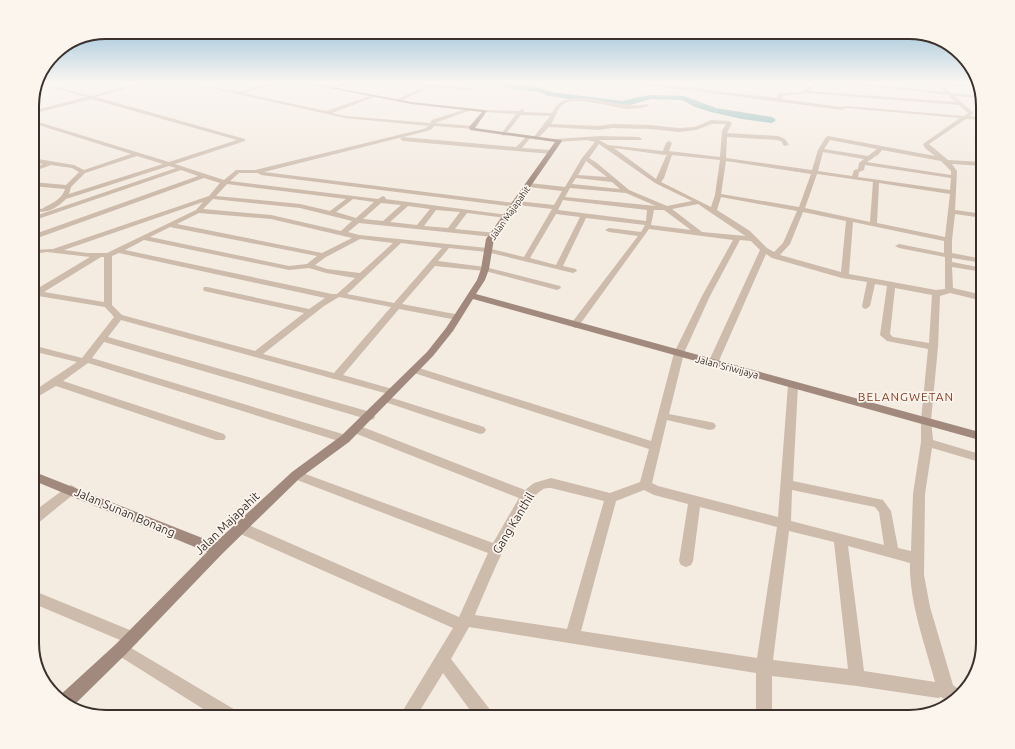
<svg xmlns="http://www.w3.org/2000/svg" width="1015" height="749" viewBox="0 0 1015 749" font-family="Ubuntu,sans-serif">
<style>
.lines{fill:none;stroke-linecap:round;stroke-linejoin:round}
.river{fill:#7fb0b2;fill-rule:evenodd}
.street{fill:#cdbbac;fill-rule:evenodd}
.secondary{fill:#a18a7d;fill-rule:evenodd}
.labels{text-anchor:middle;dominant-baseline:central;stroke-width:3.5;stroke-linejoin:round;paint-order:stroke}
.far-street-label{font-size:9px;fill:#3b302b;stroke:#fbf5ee}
.street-label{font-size:10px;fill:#3b302b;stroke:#fbf5ee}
.quarter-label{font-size:12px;letter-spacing:1px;fill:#8c3b22;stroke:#fbf5ee}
.near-street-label{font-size:12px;fill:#3b302b;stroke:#fbf5ee}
.rim{fill:none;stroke:#3b302b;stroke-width:2}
</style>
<rect width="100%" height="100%" fill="#f4ebe1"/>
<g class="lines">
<path class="river" d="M 498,82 C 507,81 542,87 551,92 L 623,101 L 638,97 L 651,95 L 684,96 L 716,108 L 772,117 L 776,120 L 772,123 L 742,119 L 711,112 L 695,107 L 682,100 L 651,99 L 623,107 L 549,96 L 539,92 L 507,88 Z"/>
<path class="street" d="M 37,82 L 91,96 L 143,82 L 149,82 L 96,97 L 245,139 L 245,141 L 175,164 L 224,180 L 236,170 L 255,170 L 423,129 L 429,126 L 345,118 L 183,82 L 238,92 L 274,82 L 279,82 L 243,93 L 326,111 L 373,95 L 377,96 L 332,113 L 345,116 L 430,123 L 432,120 L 469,108 L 471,110 L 435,123 L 472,126 L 475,128 L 474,129 L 434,126 L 432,129 L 427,131 L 264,172 L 514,203 L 517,201 L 554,205 L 562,191 L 529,187 L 526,185 L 529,183 L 565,187 L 582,158 L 595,142 L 587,140 L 556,142 L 553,140 L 554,139 L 601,136 L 639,137 L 642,139 L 641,140 L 599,140 L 608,145 L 663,151 L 666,143 L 669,141 L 672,143 L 669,151 L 720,157 L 722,131 L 726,124 L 712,124 L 696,130 L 679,132 L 650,129 L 612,128 L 599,130 L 549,127 L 536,140 L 533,138 L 550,116 L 521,115 L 504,136 L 501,134 L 516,114 L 485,112 L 483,110 L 518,111 L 522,109 L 524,110 L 523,112 L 552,113 C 554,109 557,104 561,102 C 583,90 620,110 647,104 L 649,106 C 641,108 635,109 627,109 C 611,108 575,94 562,105 C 557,110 555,118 551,124 L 599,126 L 612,124 L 650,125 L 679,128 L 695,127 L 711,120 L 729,121 L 732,123 L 727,133 L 778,136 L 785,139 L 789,145 L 784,146 L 781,141 L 777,140 L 727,137 L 726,158 L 812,170 L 818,150 L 826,137 L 828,136 L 935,156 L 925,148 L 923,144 L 960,118 L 846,108 L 842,110 L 648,85 L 655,82 L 660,82 L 656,84 L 778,98 L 777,94 L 803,92 L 815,82 L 819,82 L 809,91 L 956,102 L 948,95 L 833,82 L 844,82 L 945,92 L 934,82 L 978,85 L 978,87 L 941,85 L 951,93 L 981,96 L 981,98 L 954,96 L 973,112 L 973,114 L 969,116 L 983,118 L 983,120 L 966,119 L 929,144 L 948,160 L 983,162 L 983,166 L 952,164 L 957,171 L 955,210 L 983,214 L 983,218 L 955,214 L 952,240 L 952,253 L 983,259 L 983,263 L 952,258 L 952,262 L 983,268 L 983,272 L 952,267 L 953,288 L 983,295 L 983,301 L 950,293 L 940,296 L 938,347 L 931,420 L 933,440 L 983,455 L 983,463 L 932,448 L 925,494 L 924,575 L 930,607 L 953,685 L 962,692 L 950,703 L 941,697 L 938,698 L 857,686 L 772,676 L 772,717 L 756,717 L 756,673 L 469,627 L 451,659 L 491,711 L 493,717 L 475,717 L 443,673 L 416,717 L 399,717 L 453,628 L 236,532 L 234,528 L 236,524 L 241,523 L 246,524 L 459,617 L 488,553 L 292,478 L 290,475 L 292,472 L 296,471 L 300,472 L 493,543 L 519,498 L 352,432 L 350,429 L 352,426 L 360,426 L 525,490 L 534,483 L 551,478 L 610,493 L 640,482 L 649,449 L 411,372 L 410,370 L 411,368 L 419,368 L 651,441 L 674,353 L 702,296 L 733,240 L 649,229 L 578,327 L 575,328 L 570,325 L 638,236 L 609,232 L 605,230 L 609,228 L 641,232 L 645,225 L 586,218 L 563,266 L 576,269 L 577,271 L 573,273 L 487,252 L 449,248 L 438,261 L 485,267 L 560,286 L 561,288 L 557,290 L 485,271 L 435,266 L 402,304 L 460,315 L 461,317 L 460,319 L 457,320 L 399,309 L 343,375 L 396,390 L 397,392 L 392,395 L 121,320 L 108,337 L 374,413 L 375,416 L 374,419 L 370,420 L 104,342 L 92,358 L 349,436 L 351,439 L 349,442 L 345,443 L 88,363 L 63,381 L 224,434 L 226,437 L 224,440 L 216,440 L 56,386 L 32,400 L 32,392 L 77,362 L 32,351 L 32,345 L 82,358 L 114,317 L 105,307 L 32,295 L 32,290 L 35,290 L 90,257 L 47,252 L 32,254 L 32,250 L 53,249 L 209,196 L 220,183 L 204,178 L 32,240 L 32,235 L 198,176 L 181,170 L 32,221 L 32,217 L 176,168 L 169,166 L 66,199 C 56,209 46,214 32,211 L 32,207 L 42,209 C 51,203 62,200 65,189 L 32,186 L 32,182 L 66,185 L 79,172 L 72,168 L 51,165 L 32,172 L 32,168 L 43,164 L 32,162 L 32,158 L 74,165 L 84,170 L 131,154 L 32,123 L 32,120 L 169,162 L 237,140 L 91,99 L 32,114 L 32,111 L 86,97 L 37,83 ZM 806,93 L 959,105 L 968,113 L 964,116 L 846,106 L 840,107 L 783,99 L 782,96 ZM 830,140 L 877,149 L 868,156 L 824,149 ZM 599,144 L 655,183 L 692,201 L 667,206 L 629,190 L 597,163 L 589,158 ZM 614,148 L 665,155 L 667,154 L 656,179 ZM 882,150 L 941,161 L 951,171 L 951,175 L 867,162 L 879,154 ZM 823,152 L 864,159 L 859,163 L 858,169 L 854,170 L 852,176 L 818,171 ZM 672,155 L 720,160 L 715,195 L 711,207 L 661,182 L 664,178 ZM 137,156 L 163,164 L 69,194 L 71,187 L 85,173 ZM 586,161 L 607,177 L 578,175 ZM 726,161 L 811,174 L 799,207 L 721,194 ZM 865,165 L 951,178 L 950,190 L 858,177 L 859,172 L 864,170 ZM 239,173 L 258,173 L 261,175 L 515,207 L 518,205 L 552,209 L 524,257 L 487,248 L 359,235 L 348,232 L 359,223 L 493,237 L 497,235 L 496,233 L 455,229 L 467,213 L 506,218 L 508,217 L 508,215 L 385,199 L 386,198 L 383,196 L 378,199 L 230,181 ZM 817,174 L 873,182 L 870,222 L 805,208 ZM 576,178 L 612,182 L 620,189 L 572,184 ZM 879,183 L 950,194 L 945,237 L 877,223 ZM 227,184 L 346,199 L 330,211 L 300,204 L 216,196 ZM 570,188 L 626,193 L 656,206 L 565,197 ZM 721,197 L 797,211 L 783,243 L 774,252 L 767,248 L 750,231 L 717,210 ZM 213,199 L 300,208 L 352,221 L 341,231 L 271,215 L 203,209 ZM 353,199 L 374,202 L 356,218 L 336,212 ZM 563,200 L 647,210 L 646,221 L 558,210 ZM 203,202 L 196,210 L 107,253 L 87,253 L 64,250 ZM 381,203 L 401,205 L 383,221 L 363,219 ZM 698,204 L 744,235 L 746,236 L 702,232 L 672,209 ZM 408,206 L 430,209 L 417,225 L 390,222 ZM 436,210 L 460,212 L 448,228 L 424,226 ZM 654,210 L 664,210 L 691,230 L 651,225 ZM 803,212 L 846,221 L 841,272 L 780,255 L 790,244 ZM 199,213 L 271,219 L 352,238 L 322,253 L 177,224 ZM 556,214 L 580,217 L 556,265 L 530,258 ZM 853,222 L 944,241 L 944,253 L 899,244 L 895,246 L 899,248 L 945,257 L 945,289 L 936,290 L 849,274 ZM 170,227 L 317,256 L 307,264 L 289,266 L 150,237 ZM 360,239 L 393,243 L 360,273 L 327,269 L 315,265 L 326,257 ZM 144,240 L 289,270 L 309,268 L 326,273 L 355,278 L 337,294 L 332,294 L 125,250 ZM 740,240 L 751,241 L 760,250 L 708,363 L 710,365 L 716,365 L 718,363 L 766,254 L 772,258 L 842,278 L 867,282 L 862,306 L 863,308 L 866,309 L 870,306 L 875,284 L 887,286 L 880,335 L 887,341 L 928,349 L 921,420 L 921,442 L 913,494 L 911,551 L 898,548 L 891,511 L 883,500 L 793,481 L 798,385 L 797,383 L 793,382 L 788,385 L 778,517 L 658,486 L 652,483 L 667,420 L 710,430 L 714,429 L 716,426 L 714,423 L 710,422 L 669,414 L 684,353 L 710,296 ZM 401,243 L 442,248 L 394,303 L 347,294 ZM 119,253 L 325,298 L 309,309 L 207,287 L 204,287 L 203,289 L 204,291 L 304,313 L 255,351 L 122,315 L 112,305 L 112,256 ZM 101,257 L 104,257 L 104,302 L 44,292 ZM 895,288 L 932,295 L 929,343 L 893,337 L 890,334 ZM 339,297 L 391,307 L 334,373 L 263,354 L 324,306 ZM 551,488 L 604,501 L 567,629 L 475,615 C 485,591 522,500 542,490 C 544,488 548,488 551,488 ZM 644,490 L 654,495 L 688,504 L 679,561 L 681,565 L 686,567 L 691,565 L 693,561 L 700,507 L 777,527 L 757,658 L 581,631 L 616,501 ZM 792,490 L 875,507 L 879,512 L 884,545 L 791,521 ZM 789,531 L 834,542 L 848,669 L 773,660 ZM 848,546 L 910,563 C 909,602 925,644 935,682 L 864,671 Z
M 345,82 L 350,82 L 335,89 L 331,88 Z
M 385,82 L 431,84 L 473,89 L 471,90 L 430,87 L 400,101 L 398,99 L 425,86 Z
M 528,135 L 531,137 L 522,148 L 551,150 L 554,152 L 551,154 L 403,141 L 400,139 L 403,137 L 516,147 Z
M 386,396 L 484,427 L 486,430 L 484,433 L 480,434 L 382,401 L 381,399 L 382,397 Z
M 71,485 L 75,487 L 77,490 L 75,493 L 37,524 L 32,525 L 32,513 L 67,487 Z
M 32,590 L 137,633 L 140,638 L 137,643 L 132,645 L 32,603 Z
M 121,642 L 237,711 L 239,717 L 216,717 L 116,654 L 113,649 L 116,644 Z"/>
<path class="secondary" d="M 299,82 L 306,82 L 411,102 L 485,110 L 487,111 L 475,128 L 561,140 L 562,141 L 494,239 L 489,269 L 485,280 L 476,294 L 983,433 L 983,441 L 473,299 L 453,331 L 433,356 L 349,442 L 300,478 L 222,554 L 126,654 L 73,706 L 61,702 L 58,697 L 116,644 L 207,552 L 32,480 L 32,471 L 215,543 L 292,472 L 341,436 L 427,352 L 446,328 L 477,280 L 481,269 L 486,239 L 555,142 L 470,130 L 469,127 L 482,112 L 411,104 Z"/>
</g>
<linearGradient id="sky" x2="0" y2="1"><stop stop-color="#7eb2d2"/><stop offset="0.44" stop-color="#faf6f2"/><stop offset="1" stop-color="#faf6f2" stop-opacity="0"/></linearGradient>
<rect width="1015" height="187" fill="url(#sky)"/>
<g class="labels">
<g class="far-street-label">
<text transform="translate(510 213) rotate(-55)">Jalan Majapahit</text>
</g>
<g class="street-label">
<text transform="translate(727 367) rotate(15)">Jalan Sriwijaya</text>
</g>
<g class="quarter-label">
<text x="906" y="396">BELANGWETAN</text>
</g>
<g class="near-street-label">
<text transform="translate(125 512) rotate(23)">Jalan Sunan Bonang</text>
<text transform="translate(227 523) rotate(-44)">Jalan Majapahit</text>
<text transform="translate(513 523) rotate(-59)">Gang Kanthil</text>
</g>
</g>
<path d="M0 0H1015V749H0ZM106 39H909A67 67 0 0 1 976 106V643A67 67 0 0 1 909 710H106A67 67 0 0 1 39 643V106A67 67 0 0 1 106 39Z" fill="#fbf5ee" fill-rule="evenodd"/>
<path class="rim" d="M106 39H909A67 67 0 0 1 976 106V643A67 67 0 0 1 909 710H106A67 67 0 0 1 39 643V106A67 67 0 0 1 106 39Z"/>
</svg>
